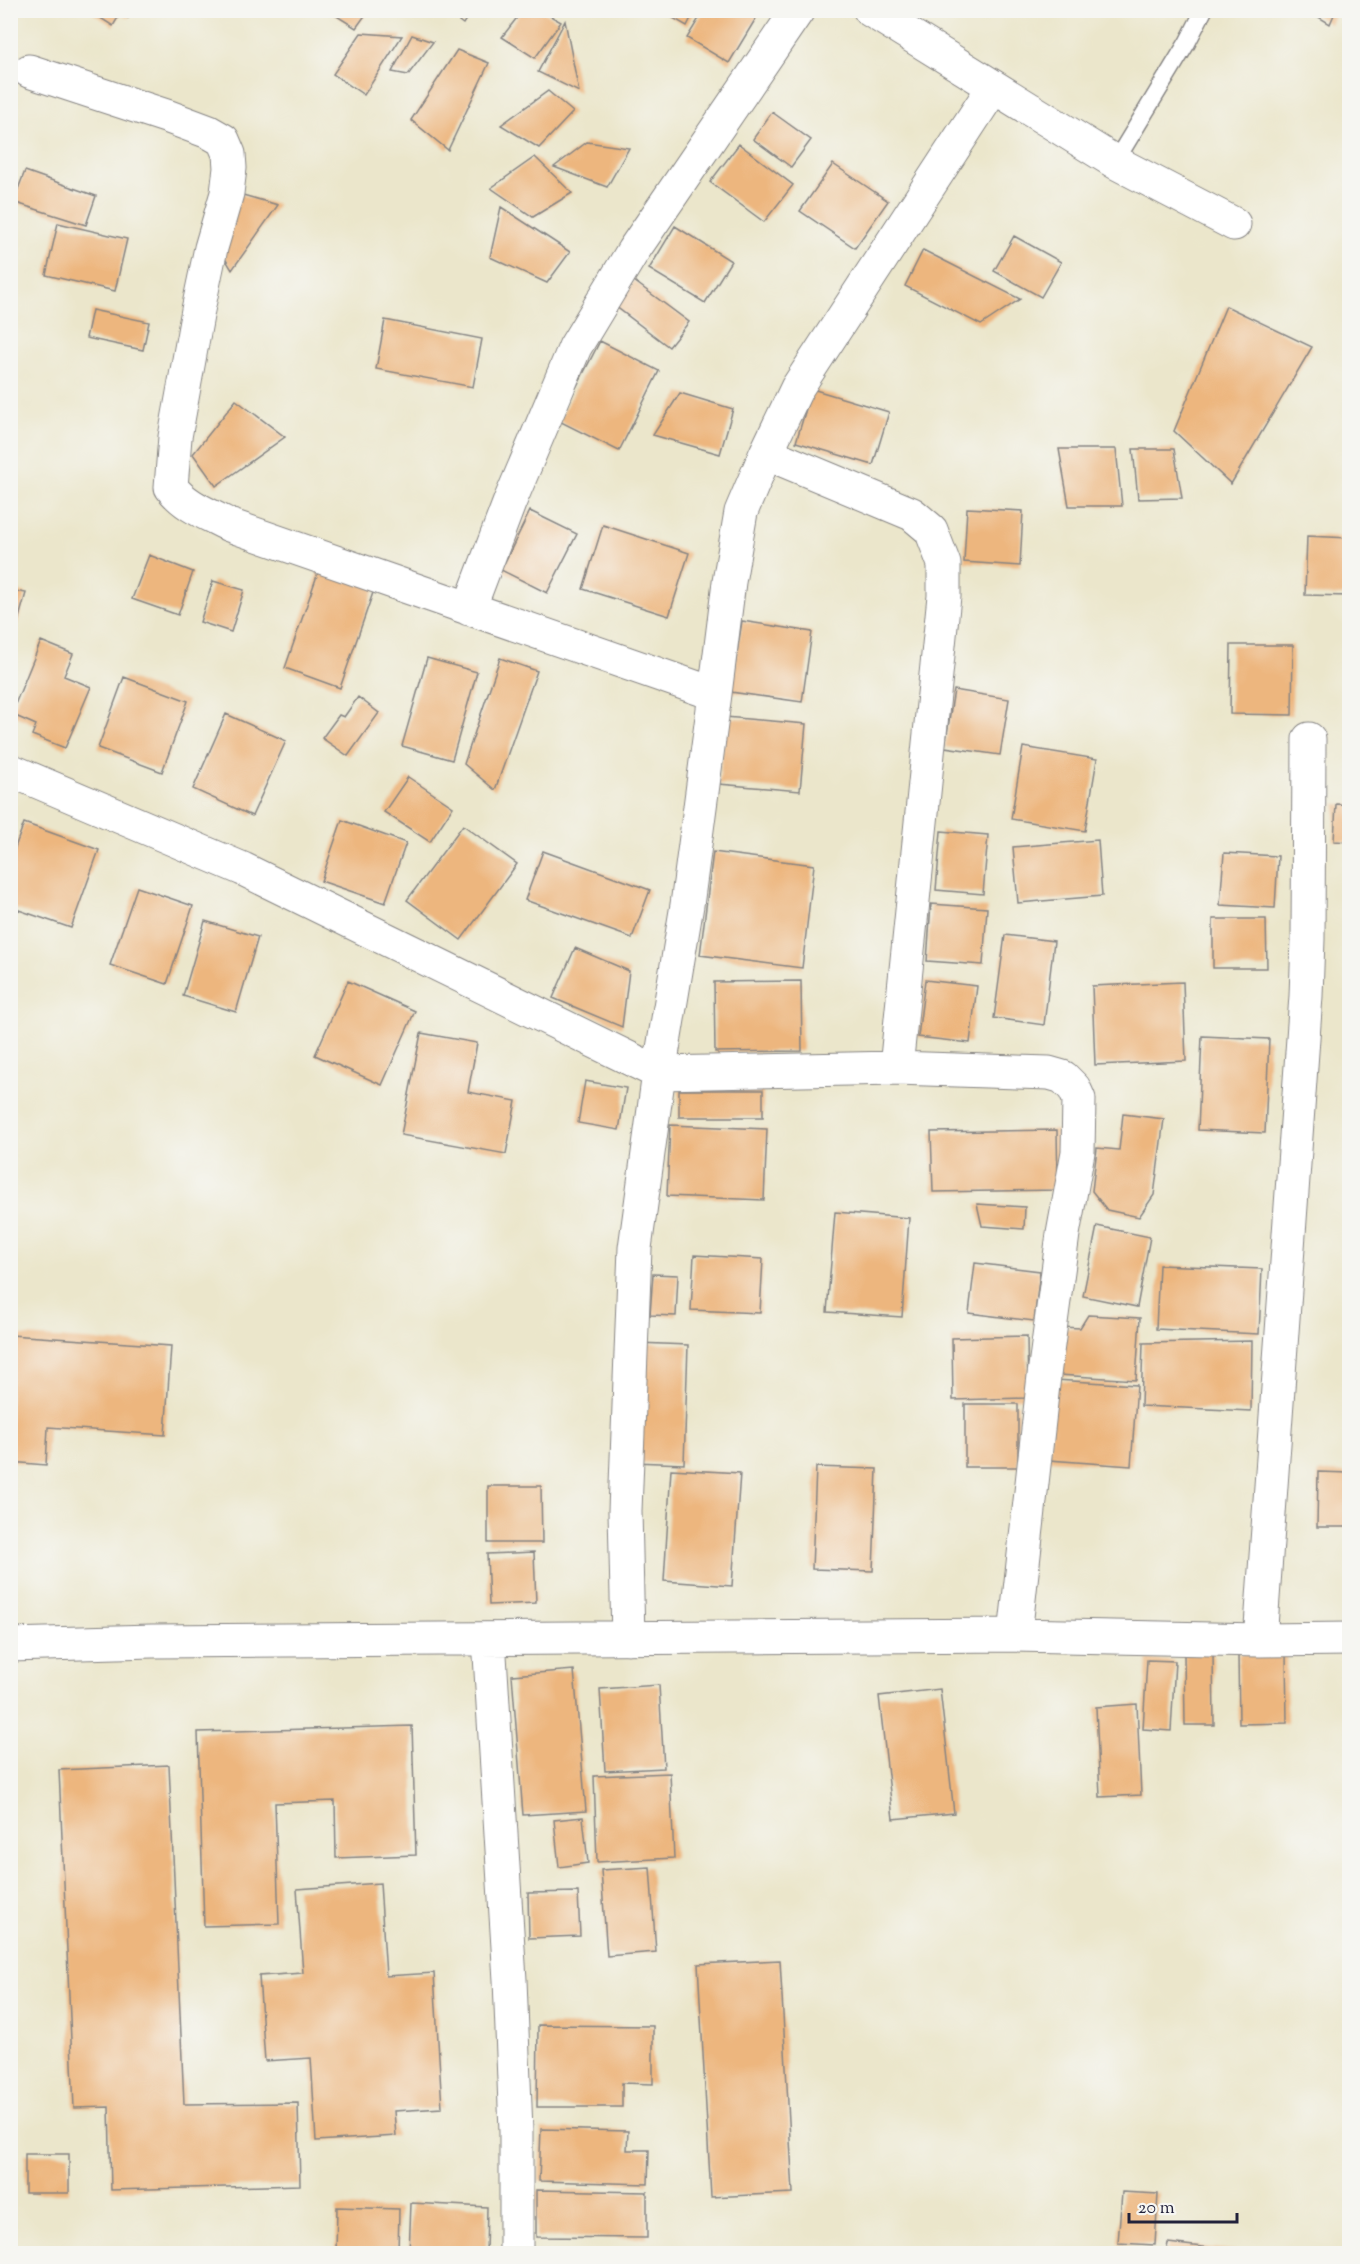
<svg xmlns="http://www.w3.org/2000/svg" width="1360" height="2264" viewBox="0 0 1360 2264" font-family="'Sorts Mill Goudy',serif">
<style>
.building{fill:#edb67e}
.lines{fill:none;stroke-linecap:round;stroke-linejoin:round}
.lane-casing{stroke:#868483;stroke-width:19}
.street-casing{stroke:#868483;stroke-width:35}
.lane{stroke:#fff;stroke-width:16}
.street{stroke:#fff;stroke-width:33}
</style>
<rect width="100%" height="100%" fill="#f6f6f2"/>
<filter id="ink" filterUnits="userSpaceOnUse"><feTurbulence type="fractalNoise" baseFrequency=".0167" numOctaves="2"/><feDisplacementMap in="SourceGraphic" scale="12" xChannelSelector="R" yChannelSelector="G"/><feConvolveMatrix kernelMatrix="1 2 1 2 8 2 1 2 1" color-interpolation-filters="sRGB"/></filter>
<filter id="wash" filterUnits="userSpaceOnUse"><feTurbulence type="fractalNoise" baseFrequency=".008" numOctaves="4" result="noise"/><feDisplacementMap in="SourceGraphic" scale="24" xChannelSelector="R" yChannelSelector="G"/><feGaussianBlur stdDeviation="1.35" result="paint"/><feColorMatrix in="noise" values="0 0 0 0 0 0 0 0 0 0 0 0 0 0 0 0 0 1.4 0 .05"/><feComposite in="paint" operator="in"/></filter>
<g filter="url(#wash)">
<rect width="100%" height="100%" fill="#ebe6cb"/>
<g id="blocks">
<path class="building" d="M 88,10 L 132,10 L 128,18 L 120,14 L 113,26 Z
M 327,10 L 369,10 L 356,28 Z
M 444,10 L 472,10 L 463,24 Z
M 523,10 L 540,10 L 561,22 L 535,58 L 502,37 Z
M 659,10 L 695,10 L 687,26 Z
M 704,10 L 761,10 L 729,63 L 687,38 Z
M 905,10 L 923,10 L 918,18 Z
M 1307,10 L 1336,10 L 1330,24 Z
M 565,21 L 579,92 L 538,72 Z
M 361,33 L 402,36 L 364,95 L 333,74 Z
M 412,35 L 433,42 L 408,75 L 392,72 Z
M 457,50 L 489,63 L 448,150 L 411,120 Z
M 548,91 L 573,112 L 539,148 L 501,125 Z
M 772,112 L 811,140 L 791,167 L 753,139 Z
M 587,142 L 629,148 L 607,187 L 554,167 Z
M 739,144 L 793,185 L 764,222 L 710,182 Z
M 535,157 L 572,193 L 533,217 L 491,188 Z
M 833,164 L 888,201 L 855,248 L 800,211 Z
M 25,171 L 96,196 L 86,225 L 13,202 Z
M 236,193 L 278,205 L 232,270 L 217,245 Z
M 501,207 L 570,252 L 547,283 L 490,257 Z
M 58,223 L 127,239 L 115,291 L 46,275 Z
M 675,226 L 731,261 L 705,303 L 649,269 Z
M 1014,236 L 1061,262 L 1041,297 L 994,271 Z
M 923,250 L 1020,299 L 981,325 L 905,286 Z
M 634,281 L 689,322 L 669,347 L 615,306 Z
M 1226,306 L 1312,347 L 1231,484 L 1174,431 Z
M 92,310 L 149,322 L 143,350 L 86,338 Z
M 385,320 L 482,339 L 473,387 L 376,369 Z
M 600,341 L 659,371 L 619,451 L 559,421 Z
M 812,389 L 889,412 L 873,465 L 796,442 Z
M 680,393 L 733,409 L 720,454 L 653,435 Z
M 236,400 L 285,437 L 216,486 L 193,454 Z
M 1059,449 L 1116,449 L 1122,506 L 1069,506 Z
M 1133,449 L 1174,449 L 1182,498 L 1138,499 Z
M 967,508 L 1023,511 L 1020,566 L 964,562 Z
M 530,511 L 577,534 L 547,593 L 501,570 Z
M 603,525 L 689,553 L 669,616 L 583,589 Z
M 1307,536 L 1350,538 L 1350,596 L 1305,595 Z
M 149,555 L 193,572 L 178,615 L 132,599 Z
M 321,564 L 376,584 L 340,688 L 285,668 Z
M 213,581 L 244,590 L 231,632 L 200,622 Z
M 10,590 L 26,593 L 15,632 L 10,631 Z
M 742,621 L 812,632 L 802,702 L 731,692 Z
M 41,641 L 73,654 L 64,676 L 91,687 L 65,748 L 32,735 L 36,725 L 11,714 Z
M 1231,645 L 1293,645 L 1292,715 L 1230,714 Z
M 427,658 L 477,672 L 452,760 L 402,746 Z
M 500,658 L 537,671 L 495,790 L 464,764 Z
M 124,677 L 188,701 L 162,772 L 98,748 Z
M 954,690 L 1009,699 L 1000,755 L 945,747 Z
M 358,697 L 379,713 L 348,756 L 322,738 L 339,715 L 344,717 Z
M 226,714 L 286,741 L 252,816 L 193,789 Z
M 725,717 L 806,724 L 800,791 L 719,784 Z
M 1023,747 L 1097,759 L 1085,831 L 1011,819 Z
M 408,777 L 453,807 L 430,842 L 384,812 Z
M 1336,804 L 1350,805 L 1350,842 L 1334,841 Z
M 342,820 L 406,843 L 385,903 L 321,881 Z
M 24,823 L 99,850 L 71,928 L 10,907 L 10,861 Z
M 463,825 L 517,864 L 461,940 L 407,900 Z
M 941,831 L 988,835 L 983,894 L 936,890 Z
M 1098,840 L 1102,896 L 1018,903 L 1013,847 Z
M 543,851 L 650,890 L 632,938 L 525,900 Z
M 713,852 L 814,865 L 802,968 L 700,955 Z
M 1224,853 L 1278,856 L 1275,908 L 1220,905 Z
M 137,887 L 193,906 L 167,984 L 110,965 Z
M 931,904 L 987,908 L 983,965 L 927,961 Z
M 1213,919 L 1266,919 L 1267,968 L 1213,968 Z
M 205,921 L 258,937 L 236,1012 L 183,996 Z
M 1005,935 L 1054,941 L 1044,1025 L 994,1018 Z
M 575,948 L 629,971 L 622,1027 L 553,998 Z
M 925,980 L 977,986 L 970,1043 L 918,1037 Z
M 348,981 L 415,1011 L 382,1085 L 315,1055 Z
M 801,981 L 802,1051 L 715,1052 L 714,982 Z
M 1183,982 L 1186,1061 L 1095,1065 L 1092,986 Z
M 421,1033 L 477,1043 L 468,1092 L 516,1101 L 506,1154 L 401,1135 Z
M 1202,1036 L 1269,1039 L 1265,1133 L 1198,1130 Z
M 585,1081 L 626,1088 L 619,1130 L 578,1123 Z
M 679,1090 L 763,1090 L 763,1117 L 679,1117 Z
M 1123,1114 L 1164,1119 L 1154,1195 L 1139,1217 L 1107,1210 L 1092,1191 L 1097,1148 L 1119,1150 Z
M 670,1125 L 767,1129 L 764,1200 L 667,1196 Z
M 1057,1130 L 1058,1190 L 933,1192 L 931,1132 Z
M 977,1204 L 1025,1207 L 1024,1229 L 982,1226 Z
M 835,1212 L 909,1218 L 902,1317 L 827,1312 Z
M 1097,1226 L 1150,1237 L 1137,1307 L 1083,1296 Z
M 694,1255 L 763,1259 L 760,1313 L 691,1310 Z
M 975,1263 L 1040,1271 L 1034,1321 L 969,1313 Z
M 1159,1265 L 1262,1269 L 1259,1334 L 1156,1329 Z
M 653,1274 L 678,1275 L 676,1316 L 650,1315 Z
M 1088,1315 L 1140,1318 L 1136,1380 L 1059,1375 L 1062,1327 L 1080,1328 Z
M 10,1335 L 171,1346 L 165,1435 L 48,1427 L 46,1465 L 10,1462 Z
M 1027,1336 L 1028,1398 L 953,1400 L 952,1338 Z
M 1252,1341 L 1251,1411 L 1141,1406 L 1143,1343 Z
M 638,1343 L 688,1345 L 684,1464 L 634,1462 Z
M 1055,1380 L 1137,1385 L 1131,1466 L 1049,1460 Z
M 965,1404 L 1018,1404 L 1018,1467 L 965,1467 Z
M 816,1467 L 877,1469 L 873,1571 L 812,1569 Z
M 671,1469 L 740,1473 L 732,1586 L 664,1581 Z
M 1318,1472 L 1350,1473 L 1350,1527 L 1317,1527 Z
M 488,1486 L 541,1486 L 542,1543 L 488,1543 Z
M 534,1552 L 536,1603 L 489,1605 L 487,1554 Z
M 1213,1652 L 1214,1725 L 1185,1725 L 1184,1653 Z
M 1286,1653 L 1287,1723 L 1239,1724 L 1238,1654 Z
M 1147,1660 L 1175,1661 L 1171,1731 L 1143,1729 Z
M 574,1670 L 586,1811 L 523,1815 L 512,1675 Z
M 659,1685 L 664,1768 L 605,1771 L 600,1689 Z
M 940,1689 L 954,1813 L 893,1819 L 879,1696 Z
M 1137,1704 L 1141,1795 L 1100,1797 L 1096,1707 Z
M 412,1726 L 416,1855 L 336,1858 L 335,1801 L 275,1803 L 279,1924 L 204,1926 L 198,1732 Z
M 169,1765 L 184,2104 L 298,2103 L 300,2185 L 111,2190 L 109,2107 L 74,2108 L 59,1770 Z
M 670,1773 L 674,1858 L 597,1862 L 594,1776 Z
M 583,1817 L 588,1863 L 559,1867 L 554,1820 Z
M 650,1867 L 656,1952 L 607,1956 L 601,1870 Z
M 380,1883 L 386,1976 L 434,1973 L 442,2108 L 394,2111 L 396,2136 L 316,2141 L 311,2058 L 265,2061 L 259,1976 L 303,1973 L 297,1889 Z
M 578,1892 L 580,1936 L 529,1938 L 528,1893 Z
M 780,1960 L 793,2193 L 711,2197 L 698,1964 Z
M 538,2025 L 653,2026 L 653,2084 L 622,2083 L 622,2107 L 537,2107 Z
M 541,2129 L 628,2131 L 627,2150 L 649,2150 L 648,2184 L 539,2181 Z
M 25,2154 L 69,2154 L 69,2193 L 25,2193 Z
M 536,2190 L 647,2192 L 647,2238 L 536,2237 Z
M 1122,2192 L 1158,2194 L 1155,2245 L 1118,2243 Z
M 411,2203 L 487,2207 L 486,2254 L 409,2254 Z
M 337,2207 L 399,2209 L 398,2254 L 336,2254 Z
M 1168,2243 L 1236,2251 L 1236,2254 L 1166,2254 Z"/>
</g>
</g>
<g filter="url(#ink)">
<use href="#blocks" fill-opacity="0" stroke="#868483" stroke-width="1.5"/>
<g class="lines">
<defs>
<path id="lane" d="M 1115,162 L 1187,43 L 1204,10"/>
<path id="street" d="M 870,10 L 1115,162 L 1234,224
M 29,71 L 169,117 L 209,132 L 223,140 L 229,154 L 230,168 L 227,193 L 211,248 L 198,310 L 175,437 L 171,487 C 185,506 208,514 229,525 L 715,694 L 687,905 L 659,1073 L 635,1248 L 625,1511 L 628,1638
M 766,453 L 912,514 L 931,530 L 944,564 L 944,596 L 896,1068
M 469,609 L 510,501 L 575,347 L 633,251 L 798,10
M 715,694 L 729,582 L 741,512 L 766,453 L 797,388 L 993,88
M 10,770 L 243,869 L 659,1073 L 896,1068 L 1049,1073 L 1063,1077 L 1074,1088 L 1079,1099 L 1078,1152 L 1063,1234 L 1045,1367 L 1015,1635
M 489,1639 L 510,1980 L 516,2131 L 516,2254
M 1260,1640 L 1306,996 L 1308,939 L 1309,739
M 10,1645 L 152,1641 L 1015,1635 L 1260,1640 L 1350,1639"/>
</defs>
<use href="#lane" class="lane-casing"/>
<use href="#street" class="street-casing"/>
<use href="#lane" class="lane"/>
<use href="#street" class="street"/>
</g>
</g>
<rect width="1360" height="2264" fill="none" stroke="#f6f6f2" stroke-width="36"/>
<path d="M1129 2213v9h108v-9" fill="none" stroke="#22223b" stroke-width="3"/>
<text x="1138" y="2213" font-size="18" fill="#22223b" stroke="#f6f6f2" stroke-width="4.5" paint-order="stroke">20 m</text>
</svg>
